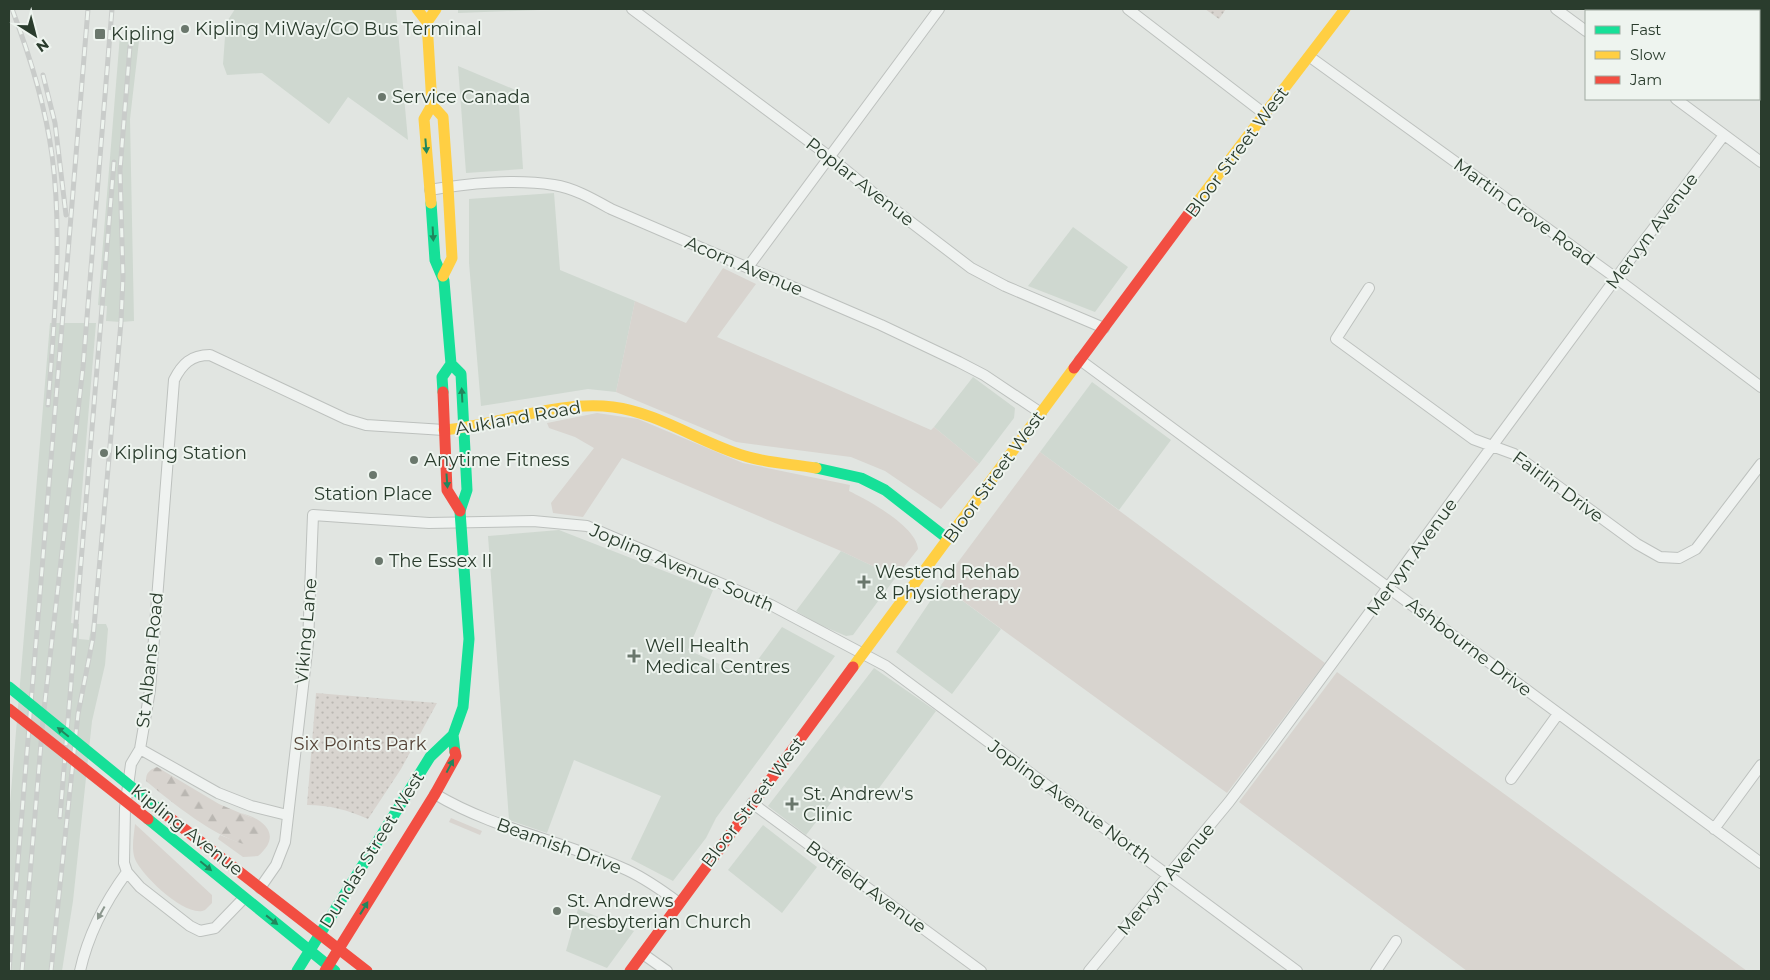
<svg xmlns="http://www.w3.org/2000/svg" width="1770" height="980" viewBox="0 0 1770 980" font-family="Montserrat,sans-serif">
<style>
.built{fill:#cfd8d0}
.green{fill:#d8d4cf}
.forest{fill:url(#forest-firs)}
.park{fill:url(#park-dots)}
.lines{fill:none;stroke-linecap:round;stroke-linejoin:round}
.street-casing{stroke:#bdc1be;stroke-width:12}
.street{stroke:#eff2f0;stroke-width:10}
.fast{stroke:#16e098;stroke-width:11}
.slow{stroke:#ffcf43;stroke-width:11}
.jam{stroke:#f24e42;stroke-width:11}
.rail-casing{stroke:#c9ccca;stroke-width:5}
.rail{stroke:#eef4ef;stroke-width:3;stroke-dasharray:9;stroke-linecap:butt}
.fast-bridge{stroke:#16e098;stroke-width:11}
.jam-bridge{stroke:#f24e42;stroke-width:11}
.oneway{fill:#21865d}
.oneway2{fill:#8c978e}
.poi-dot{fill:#6a776c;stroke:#eef4ef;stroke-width:2}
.labels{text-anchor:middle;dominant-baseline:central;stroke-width:4;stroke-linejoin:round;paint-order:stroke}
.poi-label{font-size:18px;fill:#2a3c2d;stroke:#eef4ef;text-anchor:start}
.street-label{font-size:18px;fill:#2a3c2d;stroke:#eef4ef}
.park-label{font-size:18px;fill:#564438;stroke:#eef4ef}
</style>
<defs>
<pattern id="forest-firs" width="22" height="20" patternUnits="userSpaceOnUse" patternTransform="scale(1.25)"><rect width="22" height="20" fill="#d8d4cf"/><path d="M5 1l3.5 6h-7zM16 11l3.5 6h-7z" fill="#bab7b2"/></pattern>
<pattern id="park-dots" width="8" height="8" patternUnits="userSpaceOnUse" patternTransform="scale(1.25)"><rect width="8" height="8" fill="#d8d4cf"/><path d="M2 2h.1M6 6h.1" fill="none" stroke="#bab7b2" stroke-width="1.8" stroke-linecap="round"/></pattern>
</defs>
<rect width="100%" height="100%" fill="#e1e5e1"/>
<path class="built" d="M 235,9 L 396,9 L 408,140 L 348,97 L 329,124 L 262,73 L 227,75 L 223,64 L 226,23 Z
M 458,9 L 540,9 L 540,10 L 458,13 Z
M 120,35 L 139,41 L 130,119 L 134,321 L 121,322 L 106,321 L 107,306 L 98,305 Z
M 458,66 L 518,91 L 523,169 L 466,173 Z
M 554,193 L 560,270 L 635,301 L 616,392 L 588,389 L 481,406 L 469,263 L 469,199 Z
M 1073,227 L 1128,267 L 1095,312 L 1028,286 Z
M 50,323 L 96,323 L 71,623 L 79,624 L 79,639 L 89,640 L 92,624 L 106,624 L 108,629 L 105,665 L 92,721 L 73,901 L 62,971 L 9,971 L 9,816 Z
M 973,377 L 1015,408 L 1014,418 L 979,464 L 934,427 Z
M 1092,382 L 1171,440 L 1119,510 L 1040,452 Z
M 559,530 L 713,590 L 688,650 L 746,676 L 782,627 L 835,656 L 716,818 L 706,838 L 673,881 L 631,859 L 661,796 L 574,760 L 547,833 L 509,820 L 488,536 Z
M 841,551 L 896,577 L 853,635 L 846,636 L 818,624 L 796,611 Z
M 941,585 L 1001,629 L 952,694 L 896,652 Z
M 874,668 L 936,711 L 868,803 L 844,786 L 806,835 L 768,806 Z
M 763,825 L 817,867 L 782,913 L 728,870 Z
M 578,909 L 634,931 L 607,968 L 566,951 Z"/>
<path class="green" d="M 723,268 L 756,284 L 717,337 L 931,430 L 934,427 L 979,464 L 941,509 L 885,471 L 851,457 L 736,442 L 616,392 L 635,301 L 686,323 Z
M 597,413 L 638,419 L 743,463 L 850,485 L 849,491 C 868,500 917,527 918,549 L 896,577 L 841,551 L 622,458 L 583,517 L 553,513 L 551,503 L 594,448 L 575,437 L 549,428 L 547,423 Z
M 1040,452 L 1325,663 L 1227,793 L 941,585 Z
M 1337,672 L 1747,971 L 1467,971 L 1239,802 Z
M 241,813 C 264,819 283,835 258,856 L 243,857 L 218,839 L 220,835 L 240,843 L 252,818 Z
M 451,818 L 482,831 L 480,835 L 449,822 Z
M 135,824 L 212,895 L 212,903 L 205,910 C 187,919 142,876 135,859 C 131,849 134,835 135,824 Z"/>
<path class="forest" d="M 157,767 L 219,804 L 252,818 L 261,832 L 258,841 L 248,845 C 217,839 171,802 146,781 C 146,773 149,770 157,767 Z"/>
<path class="park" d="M 1205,9 L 1226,9 L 1219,19 Z
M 316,693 L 437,703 L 401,769 L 368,819 C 347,810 330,805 307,805 Z"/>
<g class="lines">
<defs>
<path id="street" d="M 632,9 L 830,157 L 882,200 L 971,268 L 1005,286 L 1104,328
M 1128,9 L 1266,115
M 1556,9 L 1586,31
M 1310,57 L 1616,278 L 1761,387
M 1676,99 L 1761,162
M 430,190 C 467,183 517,179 554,185 C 574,188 593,199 611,209 L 881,325 L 959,362 L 984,375 L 1041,413
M 748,267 L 939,9
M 1369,288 L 1336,339 L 1473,439 L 1514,454 L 1637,544 L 1660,557 L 1679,558 L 1696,549 L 1761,464
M 1080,360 L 1761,863
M 140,749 L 218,793 L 251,806 L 287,815
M 1511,779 L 1558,714
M 435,794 C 495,830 565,841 627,870 C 646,879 663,891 679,903
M 752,803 L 981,971
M 1714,829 L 1761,765
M 260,888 L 276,865 L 285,842 L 308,643 L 313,515 L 429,523 L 533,521 L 587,526 L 771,605 L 886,666 L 1297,971
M 244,898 L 215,928 L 200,931 L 190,926 L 140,887 L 127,872 L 124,863 L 125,808 L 131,764 L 140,749 L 150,690 L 174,380 C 182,364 191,355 210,355 L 346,419 L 366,425 L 444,430
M 643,954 L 667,971
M 80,971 C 88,935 105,902 127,872
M 1089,971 L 1229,802 L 1272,745 L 1616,278 L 1724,135
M 1376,971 L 1396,941"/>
</defs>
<use href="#street" class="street-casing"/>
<use href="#street" class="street"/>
<path class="fast" d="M 431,203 L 435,260 L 444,281 L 451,364 L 442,377 L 443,392
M 451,364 L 461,374 L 467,490 L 460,511 L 469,639 L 463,707 L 453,735 L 455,752
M 816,468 L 861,478 L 885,490 L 948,539
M 148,819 L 335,971
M 297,971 L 430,757 L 453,735"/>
<path class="slow" d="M 417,9 L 427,22
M 432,105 L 443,117 L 448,187 L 452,258 L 443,276
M 431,203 L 424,119 L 432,105 L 427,22 L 436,9
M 1192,209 L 1345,9
M 444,430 C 499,425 557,400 613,407 C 660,413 700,443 745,456 C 767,463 793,464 816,468
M 853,667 L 1074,368"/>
<path class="jam" d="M 1074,368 L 1192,209
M 443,392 L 447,490 L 460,511
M 156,807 L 367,971
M 325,971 L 435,794 L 456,756 L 455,752
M 630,971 L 853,667"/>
<defs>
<path id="rail" d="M 12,9 C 30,56 45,104 52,155 C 63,238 54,322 48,405
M 43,75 L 55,123 L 66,215
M 60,817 L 114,162
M 9,971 L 88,9
M 22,971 L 43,719 L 83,367 L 112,9
M 51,971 L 78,714 L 93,638 L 121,322 L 123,277 L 120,170 L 130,46"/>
</defs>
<use href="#rail" class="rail-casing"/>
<use href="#rail" class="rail"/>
<path class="fast-bridge" d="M 9,687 L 156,807"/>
<path class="jam-bridge" d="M 9,709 L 148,819"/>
</g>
<defs><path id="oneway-solid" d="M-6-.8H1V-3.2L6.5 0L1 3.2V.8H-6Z" transform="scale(1.25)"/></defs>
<g class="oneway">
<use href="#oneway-solid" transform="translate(426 146) rotate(85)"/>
<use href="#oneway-solid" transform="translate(433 234) rotate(87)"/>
<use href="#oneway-solid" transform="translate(462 395) rotate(-93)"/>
<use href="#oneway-solid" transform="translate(447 481) rotate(86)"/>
<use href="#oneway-solid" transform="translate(63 732) rotate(-141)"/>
<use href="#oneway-solid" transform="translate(450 766) rotate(-62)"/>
<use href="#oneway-solid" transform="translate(206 866) rotate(40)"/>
<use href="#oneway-solid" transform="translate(364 908) rotate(-58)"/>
<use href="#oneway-solid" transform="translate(272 920) rotate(38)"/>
</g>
<use class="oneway2" href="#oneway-solid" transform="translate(101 913) rotate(119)"/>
<g class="poi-dot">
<circle cx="185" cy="29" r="5"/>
<rect x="94" y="28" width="12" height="12" rx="2.5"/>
<circle cx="382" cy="97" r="5"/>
<circle cx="104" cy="453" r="5"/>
<circle cx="414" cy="460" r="5"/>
<circle cx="373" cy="475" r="5"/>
<circle cx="379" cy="561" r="5"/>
<path d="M861.5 574.5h5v5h5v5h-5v5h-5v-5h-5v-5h5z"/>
<path d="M631.5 648.5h5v5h5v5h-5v5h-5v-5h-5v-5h5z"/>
<path d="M789.5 796.5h5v5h5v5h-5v5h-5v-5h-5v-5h5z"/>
<circle cx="557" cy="911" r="5"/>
</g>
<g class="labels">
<g class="poi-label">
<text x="195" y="29">Kipling MiWay/GO Bus Terminal</text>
<text x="111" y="34">Kipling</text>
<text x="392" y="97">Service Canada</text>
<text x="114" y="453">Kipling Station</text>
<text x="424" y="460">Anytime Fitness</text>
<text x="373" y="494" text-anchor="middle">Station Place</text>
<text x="389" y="561">The Essex II</text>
<text x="875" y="572">Westend Rehab<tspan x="875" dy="21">&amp; Physiotherapy</tspan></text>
<text x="645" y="646">Well Health<tspan x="645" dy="21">Medical Centres</tspan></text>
<text x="803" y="794">St. Andrew's<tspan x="803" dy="21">Clinic</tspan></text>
<text x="567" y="901">St. Andrews<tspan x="567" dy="21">Presbyterian Church</tspan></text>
</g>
<g class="street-label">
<text transform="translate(1237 152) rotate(-53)">Bloor Street West</text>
<text transform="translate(860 182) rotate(38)">Poplar Avenue</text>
<text transform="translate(1524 212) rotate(36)">Martin Grove Road</text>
<text transform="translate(1652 231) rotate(-53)">Mervyn Avenue</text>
<text transform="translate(744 266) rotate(23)">Acorn Avenue</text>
<text transform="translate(518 418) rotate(-10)">Aukland Road</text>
<text transform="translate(994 477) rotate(-54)">Bloor Street West</text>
<text transform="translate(1558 487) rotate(36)">Fairlin Drive</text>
<text transform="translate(1412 557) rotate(-54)">Mervyn Avenue</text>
<text transform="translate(682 568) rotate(23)">Jopling Avenue South</text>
<text transform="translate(306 631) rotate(-85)">Viking Lane</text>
<text transform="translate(1469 647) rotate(37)">Ashbourne Drive</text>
<text transform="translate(150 660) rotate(-84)">St Albans Road</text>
<text transform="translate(753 802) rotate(-53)">Bloor Street West</text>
<text transform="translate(1070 802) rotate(36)">Jopling Avenue North</text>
<text transform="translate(187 830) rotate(38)">Kipling Avenue</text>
<text transform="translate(559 846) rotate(20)">Beamish Drive</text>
<text transform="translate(372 850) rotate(-58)">Dundas Street West</text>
<text transform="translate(1166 879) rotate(-50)">Mervyn Avenue</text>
<text transform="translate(866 887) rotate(36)">Botfield Avenue</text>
</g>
<g class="park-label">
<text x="360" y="744">Six Points Park</text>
</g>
</g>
<rect width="1770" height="980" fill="none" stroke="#2a3c2d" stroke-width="20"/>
<rect x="1585" y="10" width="175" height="90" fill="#eef4ef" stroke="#a0aaa1"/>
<rect x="1595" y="26" width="25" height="8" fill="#16e098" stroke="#a0aaa1"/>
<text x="1630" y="35" font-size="15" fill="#2a3c2d">Fast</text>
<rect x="1595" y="51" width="25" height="8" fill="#ffcf43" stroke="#a0aaa1"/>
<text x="1630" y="60" font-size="15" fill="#2a3c2d">Slow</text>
<rect x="1595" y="76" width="25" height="8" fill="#f24e42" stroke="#a0aaa1"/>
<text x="1630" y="85" font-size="15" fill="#2a3c2d">Jam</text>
<g transform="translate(35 35) rotate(144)" stroke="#eef4ef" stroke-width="4" paint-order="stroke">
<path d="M0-4L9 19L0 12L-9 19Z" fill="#2a3c2d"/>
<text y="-8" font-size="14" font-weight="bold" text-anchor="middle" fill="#2a3c2d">N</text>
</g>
</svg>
